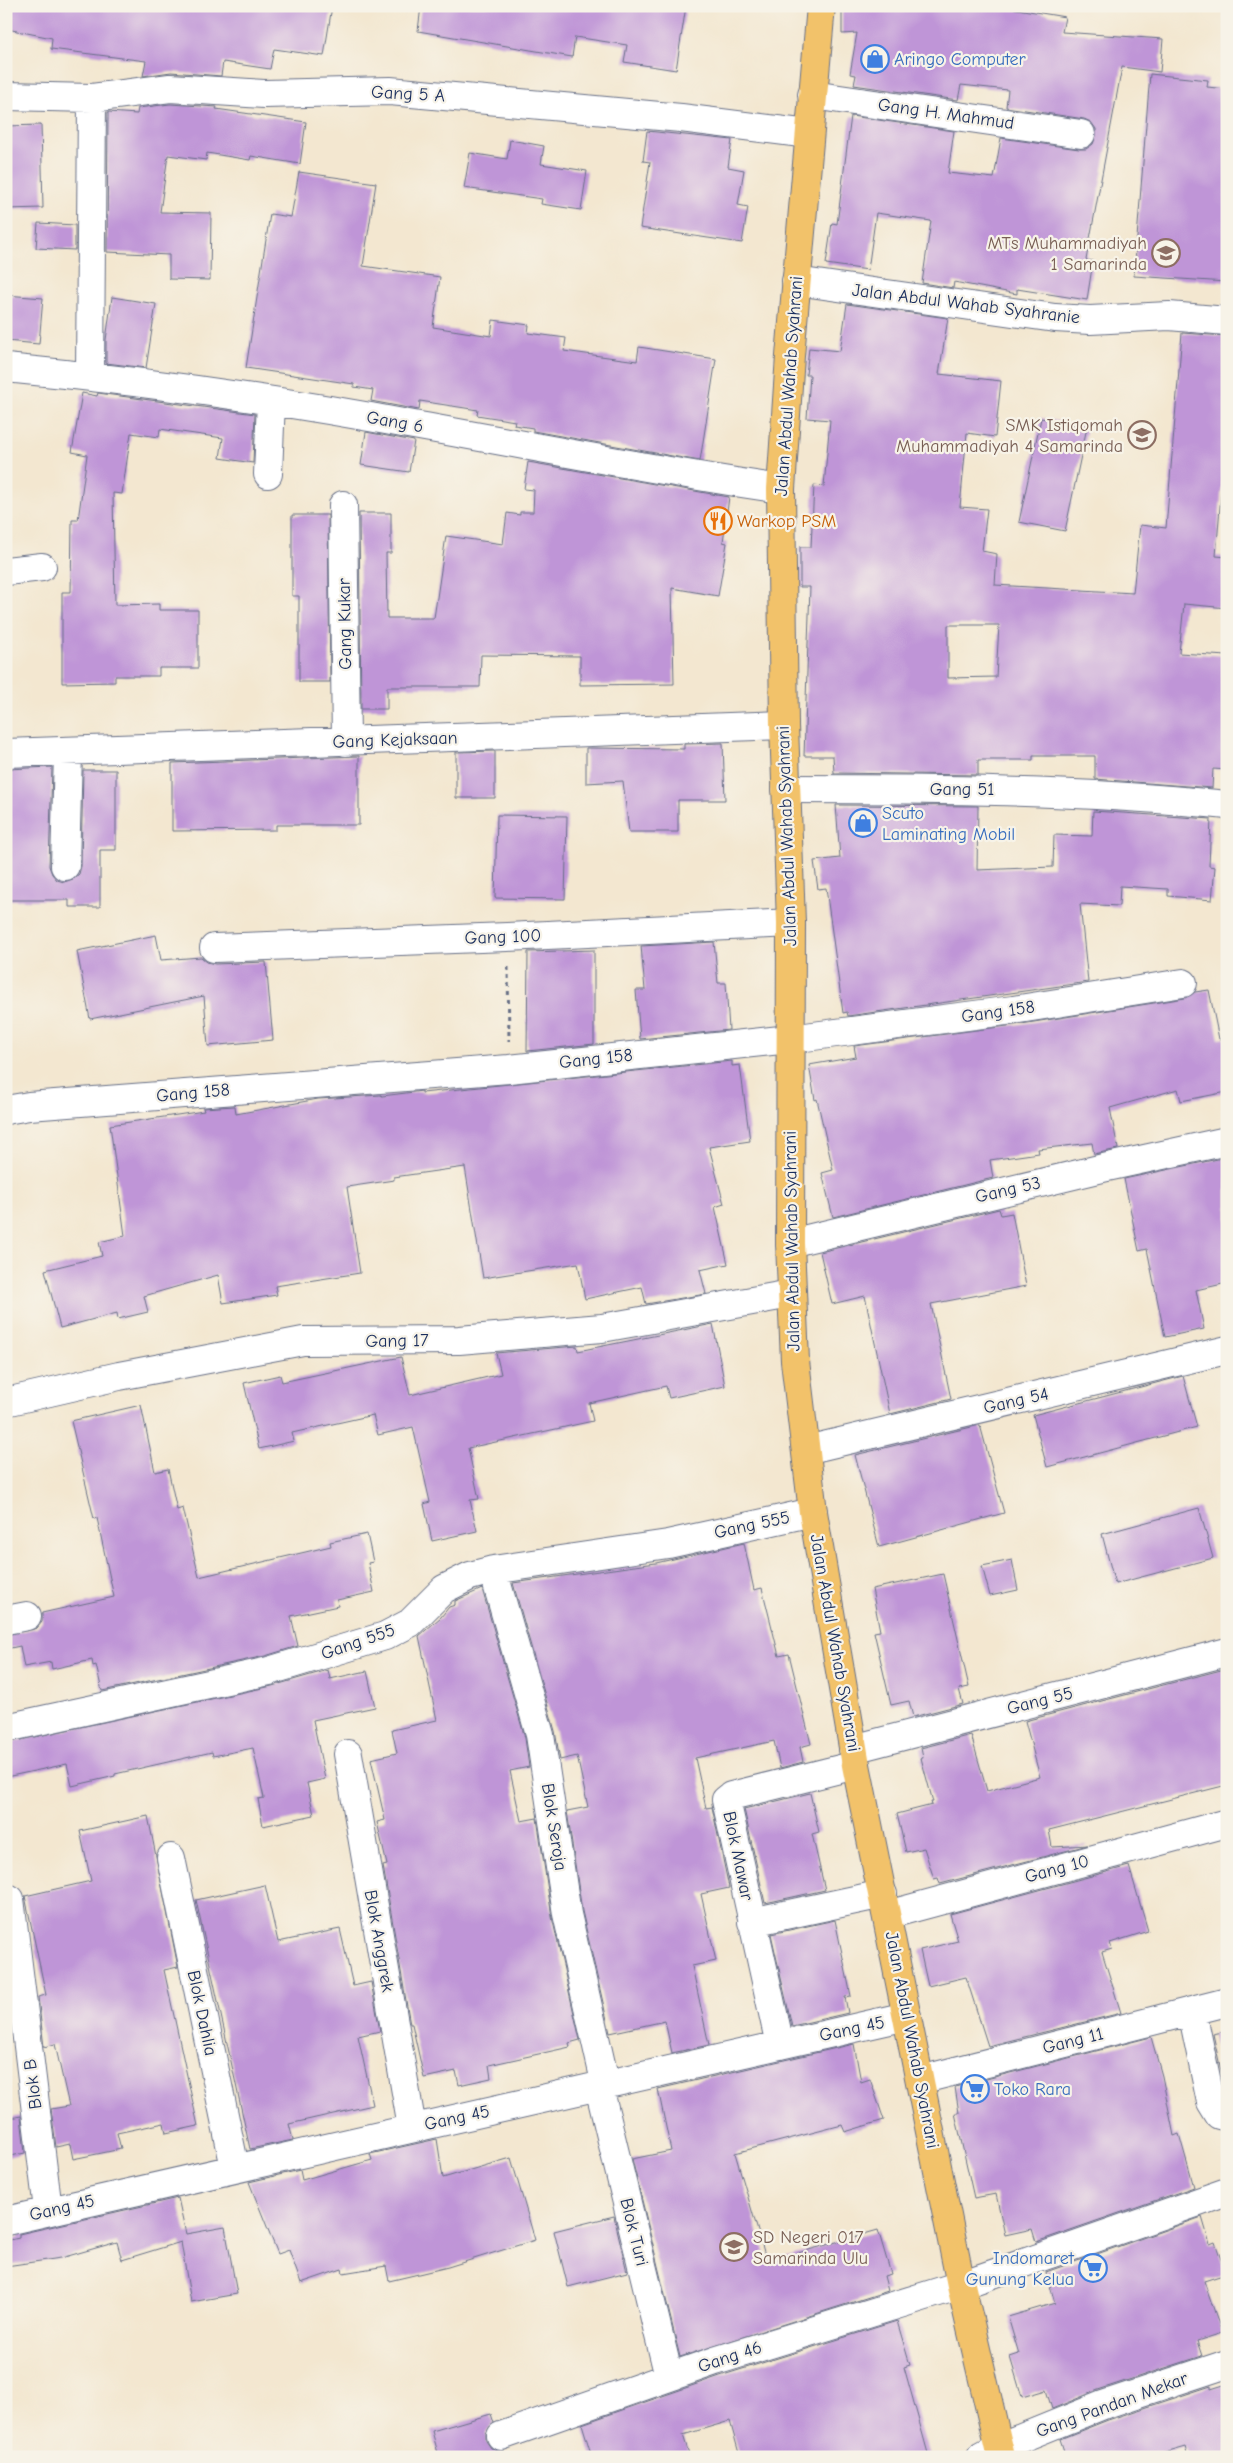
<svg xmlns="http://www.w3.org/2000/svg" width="1233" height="2463" viewBox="0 0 1233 2463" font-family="'Comic Neue',sans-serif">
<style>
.building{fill:#bf95d7;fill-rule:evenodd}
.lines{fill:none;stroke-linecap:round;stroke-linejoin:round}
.minor-casing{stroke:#676f86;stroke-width:30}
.highway-casing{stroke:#676f86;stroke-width:30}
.path{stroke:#676f86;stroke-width:3;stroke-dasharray:4 4;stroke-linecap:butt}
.minor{stroke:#fff;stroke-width:28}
.highway{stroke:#f2c26a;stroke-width:28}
.labels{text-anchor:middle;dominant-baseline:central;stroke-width:4.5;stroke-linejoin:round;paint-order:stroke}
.shop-label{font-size:18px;fill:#366cbe;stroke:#f7f3e8;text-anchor:start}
.street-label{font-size:18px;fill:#1b2f5e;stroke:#f7f3e8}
.education-label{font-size:18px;fill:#785e54;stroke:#f7f3e8;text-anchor:end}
.food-label{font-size:18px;fill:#c56008;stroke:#f7f3e8;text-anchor:start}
</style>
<rect width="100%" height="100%" fill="#f7f3e8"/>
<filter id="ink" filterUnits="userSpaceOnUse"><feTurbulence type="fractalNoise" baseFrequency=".02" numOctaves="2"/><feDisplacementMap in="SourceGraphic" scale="10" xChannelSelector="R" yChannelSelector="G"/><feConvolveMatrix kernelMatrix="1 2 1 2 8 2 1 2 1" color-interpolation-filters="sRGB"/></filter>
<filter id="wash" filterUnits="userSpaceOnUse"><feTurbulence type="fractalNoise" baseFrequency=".0096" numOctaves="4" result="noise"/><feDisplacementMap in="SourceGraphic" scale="20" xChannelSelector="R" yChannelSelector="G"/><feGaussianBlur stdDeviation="1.12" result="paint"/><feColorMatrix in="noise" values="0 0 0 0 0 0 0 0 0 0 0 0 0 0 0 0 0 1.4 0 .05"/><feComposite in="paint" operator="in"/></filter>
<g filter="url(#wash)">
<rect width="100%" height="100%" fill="#f3e7d0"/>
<g id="blocks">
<path class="building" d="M 11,6 L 332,6 L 324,56 L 274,49 L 270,69 L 223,62 L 221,76 L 171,72 L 143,76 L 146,61 L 51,49 L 52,38 L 7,29 Z
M 421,6 L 686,6 L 676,70 L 624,62 L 627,45 L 575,37 L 572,57 L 418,31 Z
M 842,6 L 999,6 L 1065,17 L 1062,32 L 1163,39 L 1160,72 L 1122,67 L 1086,260 L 1093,261 L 1087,300 L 1017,289 L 1017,294 L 954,282 L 953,288 L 922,283 L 931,221 L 876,213 L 868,270 L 826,264 L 832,223 L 837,224 L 851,116 L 954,131 L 948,173 L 994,178 L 1001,138 L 1079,149 L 1086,149 L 1093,144 L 1096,136 L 1096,129 L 1091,122 L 1084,119 L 1006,107 L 1008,90 L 961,85 L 958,100 L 854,85 L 856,75 L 850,74 L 857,33 L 842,34 Z
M 1150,74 L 1208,80 L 1207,87 L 1227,89 L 1227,282 L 1134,276 Z
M 170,104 L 217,107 L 216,109 L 306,122 L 300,164 L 251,156 L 250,160 L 207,153 L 206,160 L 168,155 L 160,212 L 211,213 L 210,280 L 169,279 L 169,255 L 107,252 L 108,112 L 137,114 L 138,108 Z
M 41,125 L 43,208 L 6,209 L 6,126 Z
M 647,131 L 732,140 L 728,167 L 744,170 L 738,205 L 748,207 L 742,243 L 640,228 L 650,162 L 643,161 Z
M 510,140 L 544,146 L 541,164 L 587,171 L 581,210 L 541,204 L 542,199 L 464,188 L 470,153 L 507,159 Z
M 299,172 L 376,183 L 363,266 L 440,277 L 433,327 L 491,336 L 493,320 L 529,325 L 528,333 L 566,338 L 564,351 L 637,361 L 639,347 L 716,359 L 700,461 L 533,431 L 533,428 L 514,425 L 515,421 L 477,415 L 478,410 L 420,401 L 419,410 L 371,401 L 373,390 L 354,387 L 354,384 L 246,368 L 270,214 L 291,217 Z
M 38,223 L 75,225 L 75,250 L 36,248 Z
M 6,295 L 43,298 L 39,344 L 6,341 Z
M 112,297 L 156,304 L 146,368 L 106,363 L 106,340 Z
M 847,304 L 948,318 L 939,374 L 1001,381 L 995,437 L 967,433 L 960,507 L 987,509 L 982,551 L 997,554 L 995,585 L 1133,593 L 1140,525 L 1166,528 L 1182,333 L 1227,336 L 1227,422 L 1216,556 L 1227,557 L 1227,608 L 1184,604 L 1179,653 L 1227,656 L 1227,770 L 1213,769 L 1212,788 L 1095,779 L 1095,756 L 1033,756 L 1033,760 L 978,760 L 978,775 L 834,773 L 833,756 L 804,756 L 810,587 L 800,587 L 800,547 L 811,547 L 814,485 L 824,486 L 830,420 L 807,418 L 810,375 L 806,375 L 809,348 L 840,351 ZM 948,625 L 999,625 L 996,677 L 948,678 Z
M 82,393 L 97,396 L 98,393 L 105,394 L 255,414 L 253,463 L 220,458 L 223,438 L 160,429 L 159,437 L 131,433 L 122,494 L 113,493 L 115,605 L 159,604 L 159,610 L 198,610 L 198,668 L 159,668 L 159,676 L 115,676 L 115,682 L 62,683 L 62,592 L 71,592 L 72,520 L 78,520 L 87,455 L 72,452 Z
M 1041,418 L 1087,427 L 1065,531 L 1019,522 Z
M 366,432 L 414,441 L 409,472 L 361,465 Z
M 528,462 L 729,497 L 723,542 L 727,543 L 718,596 L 672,588 L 674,684 L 580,685 L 580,656 L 481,655 L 480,687 L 387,687 L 387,709 L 361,709 L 359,513 L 391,513 L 391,553 L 386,553 L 387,618 L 434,618 L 446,536 L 503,544 L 507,513 L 520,515 L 520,512 L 533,512 L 534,490 L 524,489 Z
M 292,515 L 328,515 L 330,682 L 299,682 L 299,596 L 292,596 Z
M 723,743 L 725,800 L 678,800 L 678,832 L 629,832 L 623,781 L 586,783 L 586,748 L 684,749 L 684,744 Z
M 495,751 L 495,798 L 456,798 L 456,752 Z
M 359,756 L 359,825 L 276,825 L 276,830 L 172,831 L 172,763 Z
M 52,767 L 49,866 L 52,874 L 57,880 L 64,882 L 73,879 L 79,874 L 81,866 L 83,770 L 116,770 L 116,850 L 100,850 L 100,907 L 69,907 L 69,900 L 6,900 L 7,769 Z
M 836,805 L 978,806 L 977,870 L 1053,867 L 1054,835 L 1092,836 L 1093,811 L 1211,819 L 1209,866 L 1215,867 L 1212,900 L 1168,896 L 1168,889 L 1120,886 L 1119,906 L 1080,904 L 1088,982 L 848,1016 L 847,1012 L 843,1013 L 826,888 L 818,889 L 814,861 L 840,858 Z
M 497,815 L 567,816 L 565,899 L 495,898 Z
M 156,935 L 161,960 L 201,957 L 207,962 L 215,964 L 266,962 L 273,1040 L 208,1046 L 204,996 L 90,1019 L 77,951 Z
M 714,942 L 718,983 L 726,983 L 729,1030 L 640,1039 L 636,990 L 645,990 L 641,946 Z
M 594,950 L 594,1044 L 527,1051 L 528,952 Z
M 1209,990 L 1219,1039 L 1227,1038 L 1227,1092 L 1181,1101 L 1178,1089 L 1110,1108 L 1118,1149 L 1094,1154 L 1092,1143 L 1038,1149 L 1039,1153 L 990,1160 L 993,1178 L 833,1217 L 822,1173 L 833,1170 L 817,1099 L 815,1100 L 809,1065 L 856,1057 L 854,1046 L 1015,1025 L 1185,998 L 1195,992 Z
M 732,1061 L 732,1066 L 740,1065 L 750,1141 L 709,1147 L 724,1204 L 715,1207 L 728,1264 L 700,1270 L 706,1294 L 646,1304 L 642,1287 L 585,1299 L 578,1263 L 483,1278 L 465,1167 L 394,1177 L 394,1180 L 347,1187 L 360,1273 L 275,1286 L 277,1295 L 223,1303 L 218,1275 L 144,1296 L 148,1312 L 118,1319 L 117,1313 L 60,1328 L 45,1270 L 102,1256 L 99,1242 L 125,1236 L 110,1125 L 204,1111 L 203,1108 L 235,1106 L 236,1114 L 318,1099 L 381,1095 L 382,1096 L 422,1091 L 422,1093 Z
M 1227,1157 L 1227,1283 L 1196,1290 L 1204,1329 L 1165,1337 L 1147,1249 L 1139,1251 L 1124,1179 Z
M 999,1209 L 1001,1215 L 1012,1213 L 1026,1286 L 931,1304 L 951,1399 L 890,1414 L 865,1296 L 832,1304 L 820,1252 Z
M 713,1324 L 725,1386 L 669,1398 L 666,1386 L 589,1403 L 593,1421 L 468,1448 L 479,1499 L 470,1500 L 477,1531 L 432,1541 L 424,1504 L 430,1502 L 413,1427 L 378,1435 L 373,1415 L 292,1433 L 294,1441 L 259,1449 L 244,1383 L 280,1375 L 282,1382 L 401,1357 L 410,1395 L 501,1374 L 496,1353 L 577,1346 L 578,1351 Z
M 1183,1376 L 1197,1427 L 1047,1467 L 1033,1415 Z
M 141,1405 L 155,1472 L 168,1469 L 177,1510 L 183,1508 L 199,1577 L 331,1546 L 330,1542 L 367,1534 L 373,1562 L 368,1563 L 374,1592 L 337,1600 L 338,1606 L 291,1616 L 298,1646 L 265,1656 L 102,1691 L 96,1665 L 93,1666 L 92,1660 L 52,1669 L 51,1662 L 24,1667 L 20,1646 L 6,1649 L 6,1635 L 37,1628 L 42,1622 L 42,1613 L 114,1597 L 97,1518 L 94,1519 L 71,1421 Z
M 980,1425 L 1004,1513 L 879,1547 L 855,1455 Z
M 1199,1508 L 1213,1558 L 1115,1584 L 1102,1534 Z
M 744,1543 L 754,1590 L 762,1588 L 779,1656 L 789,1654 L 811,1744 L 800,1747 L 803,1762 L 780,1768 L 774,1741 L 695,1758 L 706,1808 L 712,1807 L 729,1888 L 701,1894 L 716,1961 L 692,1966 L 709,2045 L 672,2053 L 665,2021 L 610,2033 L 582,1911 L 567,1811 L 588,1807 L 577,1756 L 560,1760 L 555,1731 L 513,1583 L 656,1563 Z
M 1012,1560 L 1018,1590 L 990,1596 L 982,1566 Z
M 943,1574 L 969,1687 L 959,1689 L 963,1704 L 913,1717 L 909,1701 L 891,1705 L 874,1632 L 880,1631 L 872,1589 Z
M 482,1589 L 525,1738 L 529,1767 L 510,1771 L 521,1821 L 537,1818 L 552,1917 L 580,2040 L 569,2043 L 570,2047 L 489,2065 L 491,2078 L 459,2085 L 456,2071 L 424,2078 L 412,2024 L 410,2024 L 383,1866 L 387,1865 L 377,1822 L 385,1820 L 371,1759 L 397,1753 L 392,1730 L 437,1720 L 419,1636 L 441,1617 L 449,1607 L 455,1605 L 455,1601 Z
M 1225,1669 L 1227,1677 L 1227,1785 L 1049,1830 L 1052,1847 L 1088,1845 L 940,1884 L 938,1878 L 934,1879 L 924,1848 L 906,1852 L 897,1814 L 932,1805 L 931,1802 L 933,1802 L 921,1758 L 923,1758 L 921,1748 L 971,1735 L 987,1791 L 1040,1777 L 1025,1721 Z
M 328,1670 L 330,1679 L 367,1671 L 375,1707 L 313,1720 L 325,1779 L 307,1783 L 314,1815 L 263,1826 L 258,1799 L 264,1798 L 253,1748 L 213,1756 L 212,1752 L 115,1774 L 115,1776 L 72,1786 L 67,1764 L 6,1777 L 6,1743 L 272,1686 Z
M 810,1793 L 819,1832 L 812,1834 L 825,1890 L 765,1903 L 744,1809 Z
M 148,1816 L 178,1967 L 164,1970 L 198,2126 L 166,2133 L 164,2123 L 117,2133 L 121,2149 L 73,2159 L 70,2144 L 56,2147 L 51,2109 L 69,2106 L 55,2044 L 44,2047 L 38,1997 L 46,1995 L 25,1896 L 91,1881 L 80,1831 Z
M 1129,1866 L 1148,1931 L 1110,1943 L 1112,1949 L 1102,1952 L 1121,2013 L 988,2046 L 966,1977 L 928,1986 L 920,1950 L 958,1941 L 950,1914 Z
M 265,1885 L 278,1942 L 340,1929 L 353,1986 L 371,1982 L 380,2031 L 358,2036 L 373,2105 L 289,2124 L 293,2140 L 250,2149 L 196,1900 Z
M 835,1920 L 851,1996 L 845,1997 L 848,2013 L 792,2026 L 771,1934 Z
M 1227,2031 L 1227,2098 L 1213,2034 Z
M 1151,2037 L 1162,2076 L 1174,2136 L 1179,2134 L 1194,2187 L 1036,2242 L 1032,2229 L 1005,2235 L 996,2194 L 974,2198 L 955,2113 L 959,2113 L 955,2087 Z
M 854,2044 L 861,2082 L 870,2079 L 884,2120 L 845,2132 L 842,2125 L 735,2153 L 767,2262 L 878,2230 L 891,2274 L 884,2276 L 888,2291 L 680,2357 L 632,2159 L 671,2151 L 658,2089 Z
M 21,2116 L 25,2153 L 6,2157 L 6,2119 Z
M 437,2139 L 443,2178 L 511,2158 L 535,2240 L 448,2267 L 389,2281 L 386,2266 L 343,2273 L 342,2269 L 301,2283 L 289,2250 L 278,2254 L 249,2182 L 300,2170 L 302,2180 L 372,2160 L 370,2154 Z
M 178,2198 L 186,2234 L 225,2227 L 237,2294 L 191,2302 L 181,2242 L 122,2260 L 117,2242 L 61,2258 L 6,2266 L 6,2241 L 19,2238 L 19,2234 Z
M 614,2216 L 627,2272 L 568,2287 L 554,2231 Z
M 1202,2217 L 1210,2244 L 1215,2242 L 1226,2274 L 1204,2281 L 1222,2333 L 1197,2341 L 1202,2356 L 1098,2390 L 1052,2409 L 1046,2390 L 1022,2397 L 1010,2357 L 1019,2354 L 1008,2317 L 1055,2303 L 1046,2272 Z
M 897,2321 L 910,2365 L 904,2367 L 929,2457 L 740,2457 L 730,2421 L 683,2435 L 690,2457 L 592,2457 L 582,2424 L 720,2376 Z
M 1227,2384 L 1227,2457 L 1189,2457 L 1186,2447 L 1151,2457 L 1066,2457 L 1060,2439 L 1108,2420 L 1211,2386 L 1211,2389 Z
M 491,2414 L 494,2423 L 486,2433 L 486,2441 L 491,2448 L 502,2451 L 504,2457 L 439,2457 L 432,2431 Z"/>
</g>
</g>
<g filter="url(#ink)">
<use href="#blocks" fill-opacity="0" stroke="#676f86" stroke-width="1"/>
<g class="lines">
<defs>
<path id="minor" d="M 812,95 L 1081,134
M 6,96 L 92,98 L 170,88 L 264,94 L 390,91 L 681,118 L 809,134
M 796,281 L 1055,318 L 1090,320 L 1169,316 L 1227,321
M 6,368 C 141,381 275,399 408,424 C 533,446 656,471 781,489
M 90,376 L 92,98
M 268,474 L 271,401
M 343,505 L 346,742
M 6,571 L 42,567
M 6,753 L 784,725
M 786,789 C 933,789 1080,790 1227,805
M 65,866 L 68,753
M 214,948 L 507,937 L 791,923
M 6,1110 L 29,1106 L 509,1069 L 790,1039 L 1013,1010 L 1183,983
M 790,1243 L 1103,1168 L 1227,1141
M 6,1402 L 119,1376 L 303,1341 L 459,1340 L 602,1328 L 791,1294
M 806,1450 L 1227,1350
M 493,1570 L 540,1735 L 567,1914 L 606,2086
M 6,1620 L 27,1616
M 6,1728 L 269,1671 L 385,1636 L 410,1623 L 444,1589 L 470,1576 L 493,1570 L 668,1544 L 813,1512
M 853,1749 L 1227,1652
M 348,1754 L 412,2128
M 171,1858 L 235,2168
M 10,1899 L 48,2210
M 887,1915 L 1227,1823
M 752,1922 L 883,1894
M 1192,2011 L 1211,2102 L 1219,2115 L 1227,2117
M 780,2045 L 726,1800 L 731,1796 L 856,1765
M 920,2080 L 1227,2002
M 599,2087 L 669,2377
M 6,2221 L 907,2016
M 501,2436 L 715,2361 L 961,2285 L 1227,2192
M 981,2457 L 999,2447 L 1103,2405 L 1227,2364"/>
<path id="highway" d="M 821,6 L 790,356 L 781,489 L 784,725 L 791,923 L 790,1243 L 795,1361 L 813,1512 L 856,1765 L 961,2285 L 1001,2457"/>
</defs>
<use href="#minor" class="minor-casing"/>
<use href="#highway" class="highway-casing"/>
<path class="path" d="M 508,967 L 509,1041"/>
<use href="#minor" class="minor"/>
<use href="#highway" class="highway"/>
</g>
</g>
<defs>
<symbol id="shop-ring" viewBox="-11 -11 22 22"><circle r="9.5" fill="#f7f3e8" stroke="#3f7fe0" stroke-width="1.5"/><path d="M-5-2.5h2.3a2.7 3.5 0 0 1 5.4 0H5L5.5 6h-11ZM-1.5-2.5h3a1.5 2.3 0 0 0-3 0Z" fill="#3f7fe0"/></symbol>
<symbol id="school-ring" viewBox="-11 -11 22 22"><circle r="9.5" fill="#f7f3e8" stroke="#8d6e63" stroke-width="1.5"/><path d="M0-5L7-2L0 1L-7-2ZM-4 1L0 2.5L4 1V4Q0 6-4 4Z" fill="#8d6e63"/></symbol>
<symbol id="restaurant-ring" viewBox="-11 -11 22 22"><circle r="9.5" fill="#f7f3e8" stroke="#e8710a" stroke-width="1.5"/><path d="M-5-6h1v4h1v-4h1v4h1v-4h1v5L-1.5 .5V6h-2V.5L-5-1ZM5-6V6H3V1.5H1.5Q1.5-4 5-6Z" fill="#e8710a"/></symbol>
<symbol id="supermarket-ring" viewBox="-11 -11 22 22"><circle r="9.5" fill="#f7f3e8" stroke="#3f7fe0" stroke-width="1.5"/><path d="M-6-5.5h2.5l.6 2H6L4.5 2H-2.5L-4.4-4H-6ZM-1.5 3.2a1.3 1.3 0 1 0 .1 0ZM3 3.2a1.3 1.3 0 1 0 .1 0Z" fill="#3f7fe0"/></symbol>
</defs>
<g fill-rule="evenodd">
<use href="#shop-ring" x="859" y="43" width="32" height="32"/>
<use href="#school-ring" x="1150" y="237" width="32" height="32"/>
<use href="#school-ring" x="1126" y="419" width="32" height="32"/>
<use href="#restaurant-ring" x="702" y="505" width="32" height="32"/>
<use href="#shop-ring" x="847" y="807" width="32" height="32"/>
<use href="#supermarket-ring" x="959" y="2073" width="32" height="32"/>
<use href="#school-ring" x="718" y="2231" width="32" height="32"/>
<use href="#supermarket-ring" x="1077" y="2252" width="32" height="32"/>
</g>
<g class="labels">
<g class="shop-label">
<text x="894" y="59">Aringo Computer</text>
<text x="882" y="813">Scuto<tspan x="882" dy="21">Laminating Mobil</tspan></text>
<text x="994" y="2089">Toko Rara</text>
<text x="1074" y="2258" text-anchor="end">Indomaret<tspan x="1074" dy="21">Gunung Kelua</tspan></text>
</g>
<g class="street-label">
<text transform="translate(408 94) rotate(3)">Gang 5 A</text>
<text transform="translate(946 114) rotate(8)">Gang H. Mahmud</text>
<text transform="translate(966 304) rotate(7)">Jalan Abdul Wahab Syahranie</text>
<text transform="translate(789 386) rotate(-86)">Jalan Abdul Wahab Syahrani</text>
<text transform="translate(395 422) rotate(10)">Gang 6</text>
<text transform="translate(345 624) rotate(-91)">Gang Kukar</text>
<text transform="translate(395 740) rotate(-2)">Gang Kejaksaan</text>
<text x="962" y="789">Gang 51</text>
<text transform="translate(787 836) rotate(-92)">Jalan Abdul Wahab Syahrani</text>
<text transform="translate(503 937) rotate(-2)">Gang 100</text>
<text transform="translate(998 1012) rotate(-8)">Gang 158</text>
<text transform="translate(596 1059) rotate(-6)">Gang 158</text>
<text transform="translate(193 1093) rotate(-5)">Gang 158</text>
<text transform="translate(1008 1190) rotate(-13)">Gang 53</text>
<text transform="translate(792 1241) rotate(-91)">Jalan Abdul Wahab Syahrani</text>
<text transform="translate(397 1341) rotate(-1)">Gang 17</text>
<text transform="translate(1016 1401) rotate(-13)">Gang 54</text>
<text transform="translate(752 1525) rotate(-12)">Gang 555</text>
<text transform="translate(358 1642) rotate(-19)">Gang 555</text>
<text transform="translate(835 1643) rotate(80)">Jalan Abdul Wahab Syahrani</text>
<text transform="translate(1040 1701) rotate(-14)">Gang 55</text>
<text transform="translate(554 1827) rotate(81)">Blok Seroja</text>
<text transform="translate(738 1856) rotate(78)">Blok Mawar</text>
<text transform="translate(1057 1869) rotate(-15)">Gang 10</text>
<text transform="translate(379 1941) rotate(80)">Blok Anggrek</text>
<text transform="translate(202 2013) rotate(78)">Blok Dahlia</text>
<text transform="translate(852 2029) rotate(-12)">Gang 45</text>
<text transform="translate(912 2040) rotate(79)">Jalan Abdul Wahab Syahrani</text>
<text transform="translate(1073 2041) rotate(-14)">Gang 11</text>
<text transform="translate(33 2084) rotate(-97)">Blok B</text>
<text transform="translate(457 2118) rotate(-12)">Gang 45</text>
<text transform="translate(62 2208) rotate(-13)">Gang 45</text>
<text transform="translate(634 2232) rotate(76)">Blok Turi</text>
<text transform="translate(730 2357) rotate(-18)">Gang 46</text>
<text transform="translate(1112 2405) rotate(-20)">Gang Pandan Mekar</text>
</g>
<g class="education-label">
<text x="1147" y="243">MTs Muhammadiyah<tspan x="1147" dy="21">1 Samarinda</tspan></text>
<text x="1123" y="425">SMK Istiqomah<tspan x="1123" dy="21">Muhammadiyah 4 Samarinda</tspan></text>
<text x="753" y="2237" text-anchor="start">SD Negeri 017<tspan x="753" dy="21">Samarinda Ulu</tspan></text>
</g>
<g class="food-label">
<text x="737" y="521">Warkop PSM</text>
</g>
</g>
<rect width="1233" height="2463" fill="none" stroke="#f7f3e8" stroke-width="25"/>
</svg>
